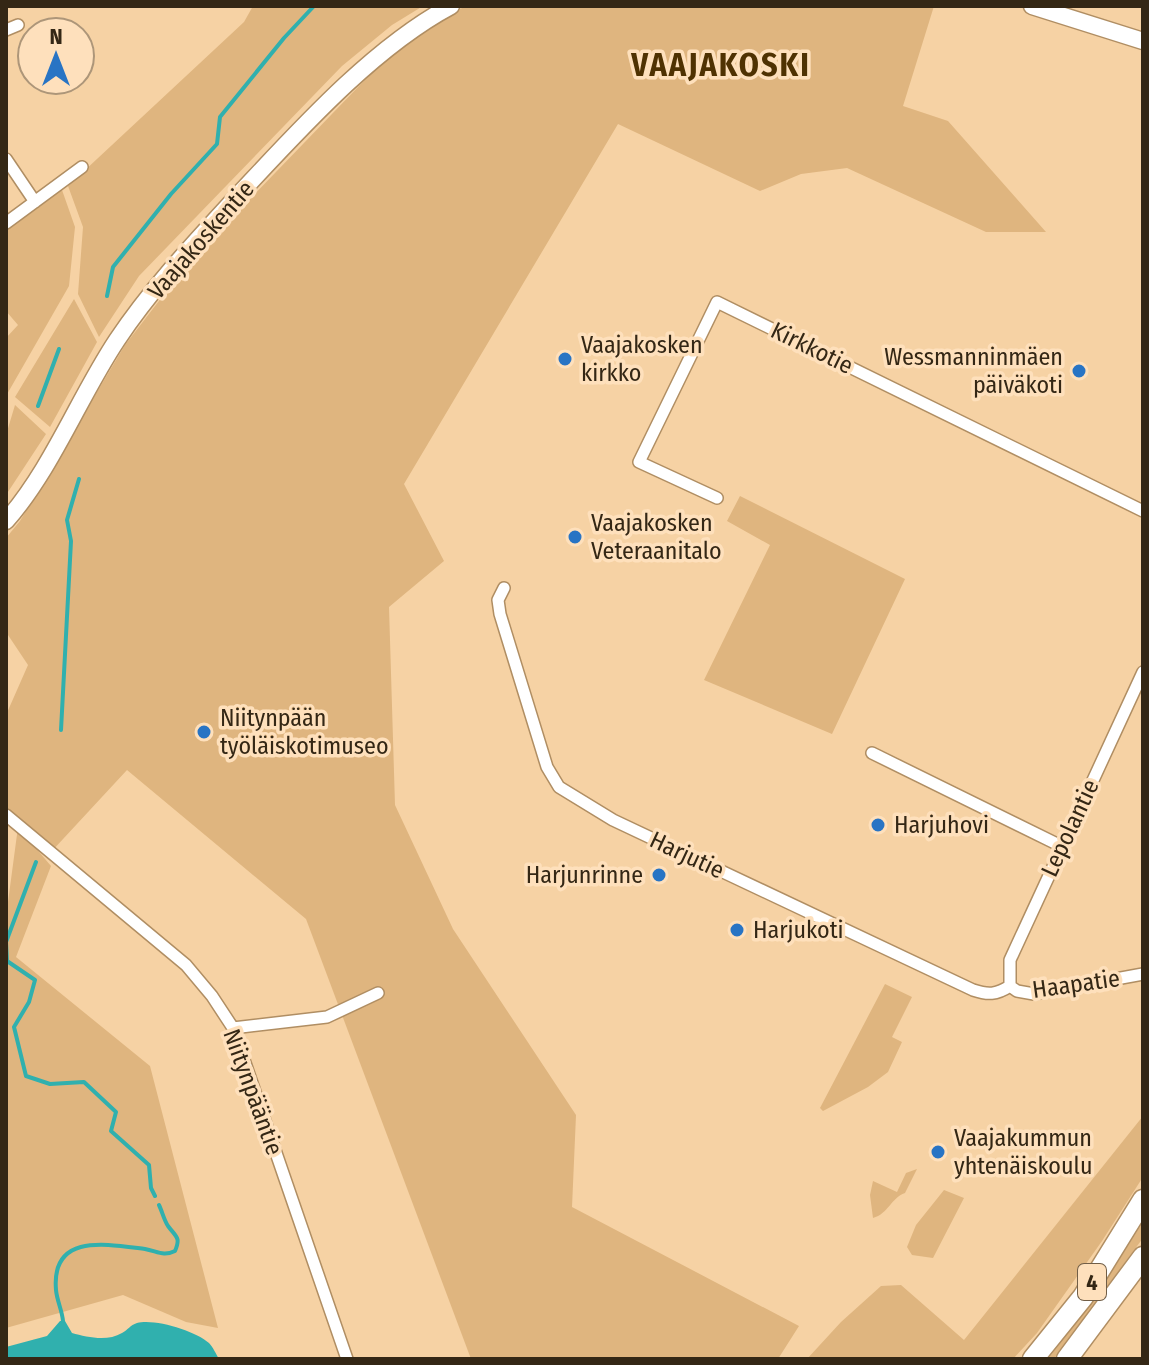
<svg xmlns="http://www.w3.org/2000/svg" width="1149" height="1365" viewBox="0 0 1149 1365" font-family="'Fira Sans Condensed',sans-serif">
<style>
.green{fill:#dfb57f}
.water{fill:#30b0ae}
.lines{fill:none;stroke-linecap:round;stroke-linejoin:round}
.stream{stroke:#30b0ae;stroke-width:4}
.street-casing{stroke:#b08e63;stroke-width:14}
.secondary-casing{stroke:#b08e63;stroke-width:19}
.highway-casing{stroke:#b08e63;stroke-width:23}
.street{stroke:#fff;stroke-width:11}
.secondary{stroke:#fff;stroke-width:16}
.highway{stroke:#fff;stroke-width:20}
.poi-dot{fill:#2874c4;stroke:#fee0bc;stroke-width:3}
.labels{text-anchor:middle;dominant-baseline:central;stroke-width:7;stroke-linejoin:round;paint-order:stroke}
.shield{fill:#fee0bc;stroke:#715e47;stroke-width:2}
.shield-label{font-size:22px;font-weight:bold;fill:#342715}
.street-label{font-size:24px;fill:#342715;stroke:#fee0bc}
.poi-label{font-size:24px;fill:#342715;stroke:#fee0bc;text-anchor:start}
.district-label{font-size:32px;font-weight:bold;letter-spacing:2px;fill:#4f3202;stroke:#fee0bc}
</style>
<rect width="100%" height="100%" fill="#f6d2a4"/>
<path class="green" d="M 253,6 L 423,6 L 392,25 L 342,66 L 139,276 L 99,337 L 78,294 L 83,227 L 68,186 L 244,22 Z
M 466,6 L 934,6 L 903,106 L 948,121 L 1046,232 L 986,232 L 847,168 L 801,174 L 760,191 L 618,124 L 404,484 L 444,561 L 389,607 L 395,805 L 453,929 L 576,1115 L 572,1207 L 799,1326 L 778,1359 L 471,1359 L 306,919 L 127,770 L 51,852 L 6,814 L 6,715 L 28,665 L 6,632 L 6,538 L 20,521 L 125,345 L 189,262 L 387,57 L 440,19 Z
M 62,190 L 75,227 L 69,286 L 6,396 L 6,338 L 18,325 L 6,311 L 6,229 Z
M 74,299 L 97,342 L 50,427 L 15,397 Z
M 15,405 L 46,434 L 6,495 L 6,435 Z
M 740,496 L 905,579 L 832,734 L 704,680 L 770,545 L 727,521 Z
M 18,827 L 51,866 L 16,957 L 150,1066 L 218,1328 L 186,1322 L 123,1295 L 6,1328 L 6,917 Z
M 885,984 L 912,997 L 892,1037 L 902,1042 L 888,1072 L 868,1087 L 823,1111 L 820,1108 Z
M 1143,1116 L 1143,1177 L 1102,1241 L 1037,1333 L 1013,1359 L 807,1359 L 841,1322 L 881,1286 L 901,1285 L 964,1340 Z
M 917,1169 L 905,1193 C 891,1198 888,1214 873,1218 L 870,1195 L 873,1181 L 897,1192 L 906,1173 Z
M 944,1190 L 964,1198 L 933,1258 L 912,1255 L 907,1247 L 916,1225 Z
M 1143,1222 L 1143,1238 L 1054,1359 L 1048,1359 L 1098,1293 Z"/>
<path class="water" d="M 60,1321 L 65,1321 L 72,1333 C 87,1337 107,1342 122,1333 C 128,1330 130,1325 137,1323 C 154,1318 196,1331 209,1343 C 213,1347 216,1354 219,1359 L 6,1359 L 6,1347 L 47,1336 Z"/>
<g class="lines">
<path class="stream" d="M 107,296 L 113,267 L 171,194 L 217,144 L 220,117 L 284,38 L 314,6
M 38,406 L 59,349
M 61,730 L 71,541 L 67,520 L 79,479
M 36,862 L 6,942 L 7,961 L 35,980 L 29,1002 L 14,1027 L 26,1076 L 50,1084 L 84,1082 L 116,1112 L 111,1131 L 149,1165 L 151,1188 L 155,1196
M 63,1321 C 62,1310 57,1301 56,1290 C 51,1233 106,1244 145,1249 C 157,1251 163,1257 175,1251 C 181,1237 176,1237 168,1226 C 164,1220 162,1211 159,1205"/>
<defs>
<path id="street" d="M 6,30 L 18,25
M 6,159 L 35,202
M 6,223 L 82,167
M 717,498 L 639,462 L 717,302 L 1143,511
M 504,588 L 498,600 L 500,614 L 547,767 L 559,787 L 613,820 L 973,990 C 988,995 996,995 1010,986
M 872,753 L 1061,846
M 6,815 L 186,965 L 212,996 L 233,1028 L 347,1359
M 1010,986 L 1010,960 L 1143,672
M 1010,986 L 1017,991 L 1034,994 L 1143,974
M 233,1028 L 327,1017 L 378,993"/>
<path id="secondary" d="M 1032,6 L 1143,41
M 6,521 C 52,469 79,397 117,340 C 153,286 199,238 242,191 C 301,128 374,47 451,6"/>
<path id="highway" d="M 1033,1359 L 1083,1297 L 1143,1200
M 1067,1359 L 1143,1257"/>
</defs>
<use href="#street" class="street-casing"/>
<use href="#secondary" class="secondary-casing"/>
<use href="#highway" class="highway-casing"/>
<use href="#street" class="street"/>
<use href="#secondary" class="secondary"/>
<use href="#highway" class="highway"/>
</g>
<g class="poi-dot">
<circle cx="565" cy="359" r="8"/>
<circle cx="1079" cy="371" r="8"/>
<circle cx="575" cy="537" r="8"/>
<circle cx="204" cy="732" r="8"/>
<circle cx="878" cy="825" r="8"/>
<circle cx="659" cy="875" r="8"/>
<circle cx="737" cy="930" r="8"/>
<circle cx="938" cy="1152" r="8"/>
</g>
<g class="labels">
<rect class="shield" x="1078" y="1264" width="28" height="36" rx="6"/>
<g class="shield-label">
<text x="1092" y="1282">4</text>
</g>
<g class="street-label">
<text transform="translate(201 240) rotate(-49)">Vaajakoskentie</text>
<text transform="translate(812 348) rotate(26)">Kirkkotie</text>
<text transform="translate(1070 828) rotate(-65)">Lepolantie</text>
<text transform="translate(687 855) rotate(25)">Harjutie</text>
<text transform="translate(1076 984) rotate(-8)">Haapatie</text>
<text transform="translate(253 1092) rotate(70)">Niitynpääntie</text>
</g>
<g class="poi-label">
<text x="581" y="345">Vaajakosken<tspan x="581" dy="28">kirkko</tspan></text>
<text x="1063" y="357" text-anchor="end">Wessmanninmäen<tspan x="1063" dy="28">päiväkoti</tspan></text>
<text x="591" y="523">Vaajakosken<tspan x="591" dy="28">Veteraanitalo</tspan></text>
<text x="220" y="718">Niitynpään<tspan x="220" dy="28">työläiskotimuseo</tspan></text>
<text x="894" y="825">Harjuhovi</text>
<text x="643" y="875" text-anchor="end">Harjunrinne</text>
<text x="753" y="930">Harjukoti</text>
<text x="954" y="1138">Vaajakummun<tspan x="954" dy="28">yhtenäiskoulu</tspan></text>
</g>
<g class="district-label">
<text x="721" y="65">VAAJAKOSKI</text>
</g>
</g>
<rect width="1149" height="1365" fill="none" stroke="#342715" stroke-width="16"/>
<g transform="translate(56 56)"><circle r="38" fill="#fee0bc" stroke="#ad9679" stroke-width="2"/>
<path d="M0-6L14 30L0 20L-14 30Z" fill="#2874c4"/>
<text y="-12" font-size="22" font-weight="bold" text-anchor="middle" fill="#342715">N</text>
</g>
</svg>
